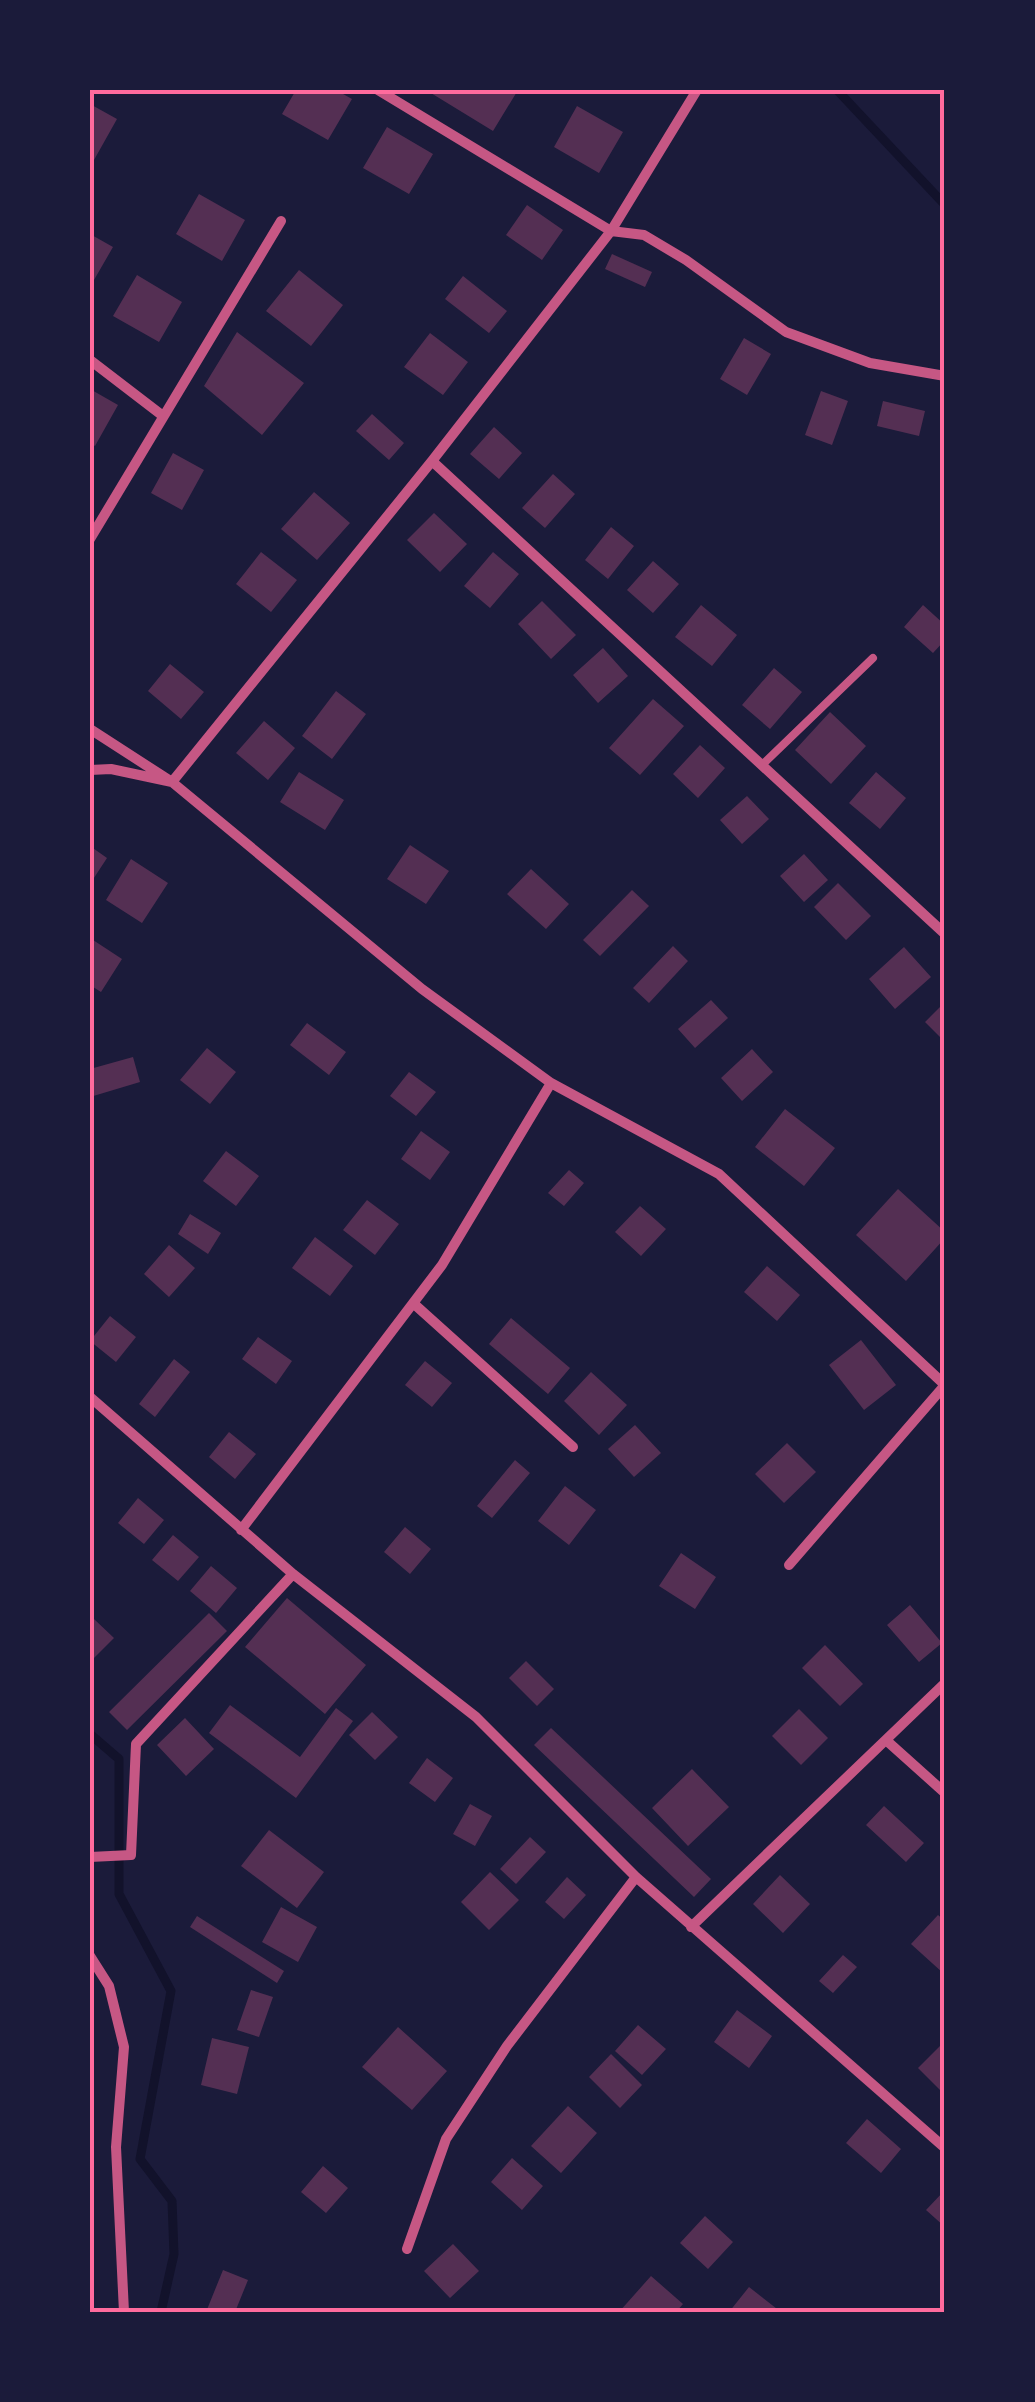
<svg xmlns="http://www.w3.org/2000/svg" width="1035" height="2402" viewBox="0 0 1035 2402" font-family="'Open Sans',sans-serif">
<style>
.lines{fill:none;stroke-linecap:round;stroke-linejoin:round}
.stream{stroke:#12122b;stroke-width:9}
.building{fill:#542f53}
.service{stroke:#c65784;stroke-width:8}
.minor{stroke:#c65784;stroke-width:10}
.neatline{fill:none;stroke:#ff6b9d;stroke-width:4}
</style>
<rect width="100%" height="100%" fill="#1b1b3a"/>
<g class="lines">
<path class="stream" d="M 837,90 L 945,205
M 90,1734 L 119,1759 L 119,1894 L 171,1991 L 140,2159 L 172,2201 L 174,2254 L 161,2312"/>
</g>
<path class="building" d="M 296,90 L 336,90 L 352,99 L 328,140 L 282,114 Z
M 426,90 L 518,90 L 493,131 Z
M 90,104 L 117,119 L 94,160 L 90,158 Z
M 577,106 L 623,132 L 599,173 L 554,147 Z
M 387,127 L 433,154 L 409,194 L 363,168 Z
M 199,194 L 245,220 L 222,261 L 176,234 Z
M 527,205 L 563,230 L 542,260 L 506,235 Z
M 90,234 L 113,247 L 90,287 Z
M 612,254 L 652,272 L 645,287 L 605,269 Z
M 299,270 L 343,305 L 311,346 L 266,311 Z
M 137,275 L 182,302 L 159,342 L 113,316 Z
M 463,276 L 507,311 L 489,333 L 445,299 Z
M 237,332 L 304,383 L 262,435 L 204,386 Z
M 430,333 L 468,362 L 443,395 L 404,367 Z
M 744,338 L 771,354 L 747,395 L 720,379 Z
M 90,389 L 118,405 L 95,446 L 90,443 Z
M 821,391 L 848,401 L 832,445 L 805,435 Z
M 883,401 L 925,411 L 919,436 L 877,426 Z
M 372,414 L 404,443 L 389,460 L 356,431 Z
M 494,427 L 522,453 L 499,479 L 470,454 Z
M 173,453 L 204,470 L 182,510 L 151,493 Z
M 553,474 L 575,494 L 545,528 L 522,508 Z
M 314,492 L 350,523 L 317,560 L 281,529 Z
M 434,513 L 467,544 L 440,572 L 407,540 Z
M 611,527 L 634,546 L 608,579 L 585,560 Z
M 261,552 L 297,580 L 271,612 L 236,584 Z
M 493,552 L 519,574 L 490,608 L 464,586 Z
M 653,561 L 679,584 L 653,613 L 627,590 Z
M 542,601 L 576,635 L 551,659 L 518,624 Z
M 701,605 L 737,635 L 712,666 L 675,637 Z
M 923,605 L 945,625 L 945,640 L 933,653 L 904,627 Z
M 603,648 L 628,676 L 598,703 L 573,675 Z
M 170,664 L 204,692 L 181,719 L 148,691 Z
M 774,668 L 802,692 L 770,729 L 742,705 Z
M 336,691 L 366,714 L 332,759 L 302,736 Z
M 653,699 L 684,726 L 640,775 L 609,748 Z
M 830,712 L 866,746 L 831,784 L 795,750 Z
M 264,721 L 295,748 L 268,780 L 236,753 Z
M 700,745 L 725,768 L 698,798 L 673,774 Z
M 299,772 L 344,800 L 325,830 L 280,802 Z
M 876,772 L 906,798 L 880,829 L 849,803 Z
M 747,796 L 769,819 L 742,844 L 720,820 Z
M 410,845 L 449,871 L 426,904 L 387,879 Z
M 90,846 L 107,858 L 90,884 Z
M 804,854 L 828,880 L 804,902 L 780,876 Z
M 131,859 L 168,883 L 142,923 L 106,900 Z
M 531,869 L 569,904 L 546,929 L 507,894 Z
M 838,883 L 871,916 L 846,940 L 814,907 Z
M 632,890 L 649,906 L 600,956 L 583,940 Z
M 90,938 L 122,959 L 101,992 L 90,985 Z
M 673,946 L 688,961 L 649,1003 L 633,988 Z
M 904,947 L 931,977 L 895,1009 L 869,979 Z
M 711,1000 L 728,1018 L 695,1048 L 678,1029 Z
M 945,1002 L 945,1042 L 925,1022 Z
M 307,1023 L 346,1052 L 329,1075 L 290,1045 Z
M 207,1048 L 236,1072 L 210,1104 L 180,1080 Z
M 752,1049 L 773,1072 L 742,1101 L 721,1078 Z
M 133,1057 L 140,1082 L 90,1097 L 90,1069 Z
M 409,1072 L 436,1092 L 416,1116 L 390,1096 Z
M 785,1109 L 835,1148 L 804,1186 L 755,1147 Z
M 421,1131 L 450,1152 L 430,1180 L 401,1159 Z
M 226,1151 L 259,1176 L 236,1206 L 203,1181 Z
M 569,1170 L 584,1183 L 564,1206 L 548,1193 Z
M 898,1189 L 945,1232 L 945,1238 L 906,1281 L 856,1235 Z
M 367,1200 L 399,1224 L 375,1255 L 343,1230 Z
M 640,1206 L 666,1229 L 641,1256 L 615,1232 Z
M 190,1214 L 221,1233 L 208,1254 L 178,1234 Z
M 315,1237 L 353,1266 L 330,1296 L 292,1268 Z
M 169,1245 L 195,1268 L 169,1297 L 144,1274 Z
M 767,1266 L 800,1295 L 777,1321 L 744,1292 Z
M 110,1316 L 136,1337 L 116,1362 L 90,1341 Z
M 511,1318 L 570,1368 L 548,1394 L 489,1344 Z
M 258,1337 L 292,1361 L 276,1384 L 242,1359 Z
M 861,1340 L 896,1385 L 864,1410 L 829,1365 Z
M 174,1359 L 190,1372 L 155,1417 L 139,1404 Z
M 425,1361 L 452,1383 L 432,1407 L 405,1385 Z
M 591,1372 L 627,1405 L 599,1435 L 564,1401 Z
M 635,1425 L 661,1453 L 634,1477 L 608,1449 Z
M 229,1432 L 256,1454 L 235,1479 L 209,1457 Z
M 787,1443 L 816,1472 L 784,1503 L 755,1474 Z
M 515,1460 L 530,1473 L 492,1518 L 477,1506 Z
M 565,1486 L 596,1510 L 569,1545 L 538,1521 Z
M 138,1498 L 164,1520 L 144,1544 L 118,1523 Z
M 405,1527 L 431,1549 L 410,1574 L 384,1552 Z
M 173,1535 L 199,1557 L 178,1581 L 152,1560 Z
M 681,1553 L 716,1577 L 695,1609 L 659,1586 Z
M 211,1566 L 237,1588 L 216,1613 L 190,1591 Z
M 287,1598 L 366,1665 L 325,1714 L 245,1647 Z
M 910,1605 L 942,1643 L 919,1662 L 887,1625 Z
M 209,1613 L 227,1631 L 127,1730 L 109,1712 Z
M 94,1619 L 114,1638 L 90,1662 L 90,1623 Z
M 825,1645 L 863,1684 L 840,1706 L 802,1668 Z
M 526,1661 L 554,1689 L 537,1706 L 509,1678 Z
M 230,1705 L 300,1757 L 336,1708 L 353,1721 L 296,1798 L 209,1733 Z
M 799,1709 L 828,1738 L 801,1765 L 772,1736 Z
M 372,1712 L 398,1737 L 375,1760 L 349,1735 Z
M 185,1718 L 214,1749 L 186,1776 L 157,1745 Z
M 551,1728 L 711,1879 L 694,1897 L 534,1745 Z
M 427,1758 L 453,1778 L 435,1802 L 409,1783 Z
M 692,1769 L 729,1807 L 688,1846 L 652,1808 Z
M 470,1804 L 492,1816 L 475,1846 L 453,1834 Z
M 884,1806 L 924,1843 L 906,1862 L 866,1825 Z
M 269,1830 L 324,1872 L 297,1908 L 241,1866 Z
M 530,1837 L 546,1852 L 516,1884 L 500,1869 Z
M 490,1872 L 519,1900 L 489,1930 L 461,1902 Z
M 780,1875 L 810,1904 L 783,1933 L 753,1904 Z
M 567,1877 L 586,1895 L 564,1919 L 545,1902 Z
M 281,1907 L 317,1927 L 298,1962 L 262,1942 Z
M 938,1915 L 945,1921 L 943,1973 L 911,1944 Z
M 197,1916 L 284,1971 L 277,1983 L 190,1927 Z
M 843,1955 L 857,1967 L 833,1993 L 819,1981 Z
M 251,1990 L 273,1997 L 259,2037 L 237,2030 Z
M 737,2010 L 772,2036 L 749,2068 L 714,2042 Z
M 638,2025 L 666,2049 L 642,2075 L 615,2051 Z
M 398,2027 L 447,2071 L 412,2110 L 362,2067 Z
M 212,2038 L 249,2047 L 237,2094 L 201,2085 Z
M 945,2041 L 945,2095 L 918,2068 Z
M 611,2054 L 642,2085 L 620,2108 L 589,2077 Z
M 568,2106 L 597,2133 L 561,2173 L 531,2146 Z
M 867,2119 L 901,2149 L 881,2173 L 846,2143 Z
M 512,2158 L 543,2186 L 522,2210 L 491,2182 Z
M 323,2166 L 348,2188 L 326,2213 L 301,2192 Z
M 945,2190 L 945,2227 L 926,2210 Z
M 705,2216 L 733,2242 L 708,2269 L 680,2243 Z
M 453,2244 L 479,2271 L 450,2298 L 424,2271 Z
M 223,2270 L 248,2280 L 235,2312 L 206,2312 Z
M 651,2276 L 683,2304 L 676,2312 L 619,2312 Z
M 749,2287 L 781,2312 L 729,2312 Z"/>
<g class="lines">
<path class="service" d="M 762,765 L 873,658"/>
<path class="minor" d="M 378,90 L 611,231 L 644,235 L 686,260 L 786,332 L 870,363 L 945,376
M 90,360 L 163,416
M 432,461 L 945,934
M 90,539 L 281,221
M 90,729 L 172,782 L 432,461 L 611,231 L 697,90
M 90,770 L 111,769 L 172,782 L 422,989 L 551,1083 L 719,1174 L 945,1385
M 413,1303 L 573,1447
M 90,1397 L 293,1574 L 476,1717 L 636,1877 L 945,2148
M 241,1530 L 442,1265 L 551,1083
M 789,1565 L 945,1385
M 887,1741 L 945,1793
M 90,1857 L 131,1855 L 136,1744 L 293,1574
M 691,1927 L 945,1683
M 90,1956 L 109,1986 L 124,2047 L 116,2147 L 124,2312
M 407,2249 L 446,2139 L 507,2046 L 636,1877"/>
</g>
<rect width="1035" height="2402" fill="none" stroke="#1b1b3a" stroke-width="185"/>
<rect x="92" y="92" width="850" height="2218" class="neatline"/>
</svg>
